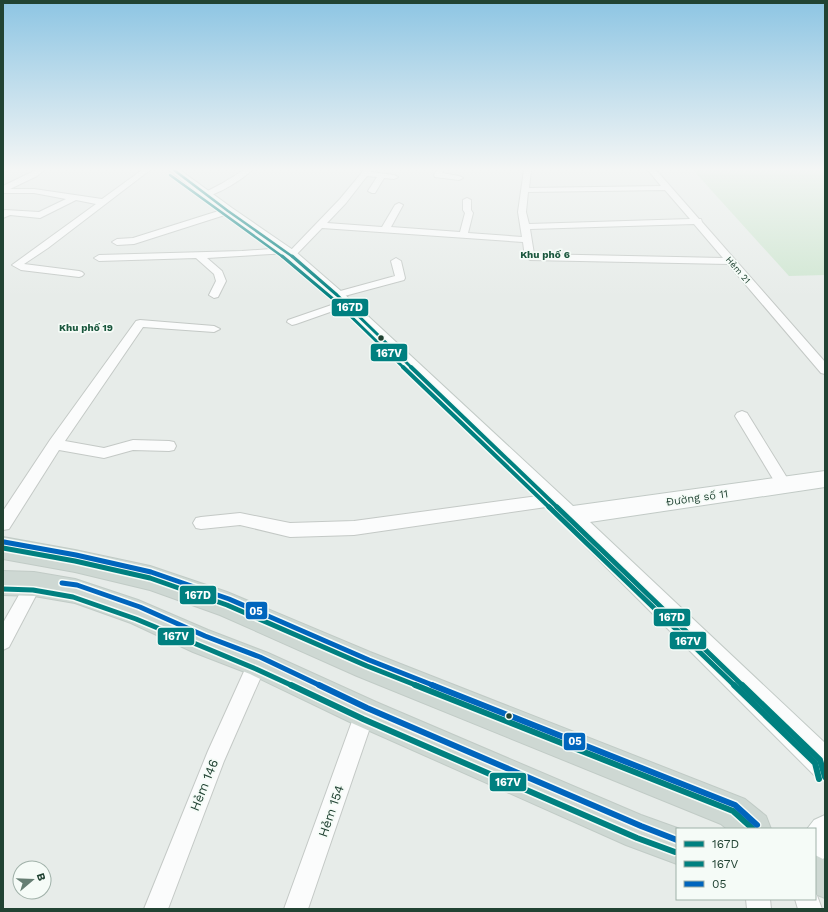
<svg xmlns="http://www.w3.org/2000/svg" width="828" height="912" viewBox="0 0 828 912" font-family="'Work Sans',sans-serif">
<style>
.green{fill:#cfe6d1}
.lines{fill:none;stroke-linecap:round;stroke-linejoin:round}
.street-casing{stroke:#c4c9c6;stroke-width:2}
.secondary-casing{stroke:#c2cac6;stroke-width:2}
.primary-casing{stroke:#c1cbc6;stroke-width:2}
.street{fill:#fbfcfc;fill-rule:evenodd}
.secondary{fill:#fbfcfc;fill-rule:evenodd}
.primary{fill:#ced8d3;fill-rule:evenodd}
.bus-1-far4-casing{stroke:#f5fbf7;stroke-width:4.5}
.bus-1-far3-casing{stroke:#f5fbf7;stroke-width:5.5}
.bus-1-far2-casing{stroke:#f5fbf7;stroke-width:7}
.bus-1-far1-casing{stroke:#f5fbf7;stroke-width:8}
.bus-1-casing{stroke:#f5fbf7;stroke-width:9}
.bus-2-far4-casing{stroke:#f5fbf7;stroke-width:4.5}
.bus-2-far3-casing{stroke:#f5fbf7;stroke-width:5.5}
.bus-2-far2-casing{stroke:#f5fbf7;stroke-width:7}
.bus-2-far1-casing{stroke:#f5fbf7;stroke-width:8}
.bus-2-casing{stroke:#f5fbf7;stroke-width:9}
.bus-3-far1-casing{stroke:#f5fbf7;stroke-width:8}
.bus-3-casing{stroke:#f5fbf7;stroke-width:9}
.bus-1-far4{stroke:#008080;stroke-width:2.5}
.bus-1-far3{stroke:#008080;stroke-width:3}
.bus-1-far2{stroke:#008080;stroke-width:4}
.bus-1-far1{stroke:#008080;stroke-width:5}
.bus-1{stroke:#008080;stroke-width:6}
.bus-2-far4{stroke:#008080;stroke-width:2.5}
.bus-2-far3{stroke:#008080;stroke-width:3}
.bus-2-far2{stroke:#008080;stroke-width:4}
.bus-2-far1{stroke:#008080;stroke-width:5}
.bus-2{stroke:#008080;stroke-width:6}
.bus-3-far1{stroke:#0065bd;stroke-width:5}
.bus-3{stroke:#0065bd;stroke-width:6}
.bus-dot{fill:#214333;stroke:#f5fbf7;stroke-width:1.5}
.labels{text-anchor:middle;dominant-baseline:central;stroke-width:3.5;stroke-linejoin:round;paint-order:stroke}
.far-street-label{font-size:9px;fill:#214333;stroke:#f5fbf7}
.far-neighbourhood-label{font-size:10px;font-weight:bold;fill:#1a573d;stroke:#f5fbf7}
.street-label{font-size:11px;fill:#214333;stroke:#f5fbf7}
.near-street-label{font-size:13px;fill:#214333;stroke:#f5fbf7}
.line-badge{stroke:#f5fbf7;stroke-width:1.5}
.badge-label{font-size:11px;text-anchor:middle;font-weight:bold;fill:#fff}
</style>
<rect width="100%" height="100%" fill="#e7ece9"/>
<path class="green" d="M 693,170 L 825,170 L 825,275 L 789,276 Z"/>
<g class="lines">
<defs>
<path id="street" d="M 3,170 L 8,170 L 3,172 Z
M 36,170 L 44,170 L 37,176 L 10,189 L 34,189 L 102,199 L 142,170 L 150,170 L 48,248 L 24,264 L 79,271 L 82,272 L 84,274 L 82,276 L 79,277 L 21,270 L 12,265 L 96,204 L 76,200 L 40,218 L 10,215 L 3,218 L 3,211 L 5,210 L 39,212 L 66,199 L 34,193 L 3,193 L 3,186 Z
M 244,170 L 252,170 C 244,178 214,198 203,196 L 202,194 L 221,184 Z
M 364,170 L 371,170 L 371,172 L 394,175 L 398,177 L 394,179 L 384,178 L 375,193 L 372,193 L 368,191 L 377,177 L 367,176 L 346,203 L 327,223 L 382,227 L 395,205 L 399,203 L 403,205 L 391,227 L 460,232 L 465,213 L 463,210 L 463,200 L 467,198 L 471,200 L 471,210 L 473,213 L 468,233 L 522,237 L 518,212 L 524,170 L 531,170 L 529,188 L 661,186 L 648,170 L 656,170 L 699,219 L 701,219 L 702,222 L 825,362 L 825,374 L 821,373 L 728,264 L 530,260 L 525,257 L 523,242 L 322,228 L 294,257 L 288,257 L 286,255 L 288,253 L 207,258 L 222,271 L 226,281 L 218,297 L 214,298 L 209,295 L 216,281 L 214,274 L 196,258 L 99,261 L 94,258 L 99,255 L 242,251 L 285,248 L 290,251 L 340,199 ZM 665,190 L 690,219 L 529,224 L 526,212 L 528,192 ZM 694,224 L 723,258 L 534,254 L 530,229 Z
M 437,170 L 443,170 L 442,173 L 459,176 L 463,178 L 459,180 L 435,177 L 434,175 Z
M 228,208 L 232,211 L 231,213 L 134,244 L 117,245 L 112,242 L 117,239 L 133,238 Z
M 396,258 L 401,261 L 405,278 L 404,280 L 337,298 L 332,295 L 333,293 L 395,276 L 391,261 Z
M 346,300 L 351,303 L 350,305 L 296,324 L 292,325 L 287,322 L 288,320 Z
M 140,320 L 214,326 L 220,329 L 214,332 L 143,327 L 65,441 L 104,448 L 133,440 L 169,441 L 174,442 L 176,446 L 174,450 L 169,451 L 133,450 L 104,458 L 59,450 L 9,529 L 3,530 L 3,511 L 50,440 L 136,321 Z
M 742,411 L 747,413 L 789,481 L 791,485 L 789,489 L 784,491 L 779,489 L 735,416 L 737,413 Z
M 553,494 L 558,496 L 561,500 L 558,504 L 553,506 L 354,535 L 290,537 L 240,525 L 201,529 L 196,528 L 193,523 L 196,518 L 201,517 L 240,513 L 290,523 L 354,521 Z
M 34,576 L 40,579 L 42,584 L 9,647 L 3,650 L 3,623 L 28,579 Z
M 258,654 L 265,656 L 267,663 L 224,761 L 168,909 L 144,909 L 208,751 L 251,656 Z
M 365,703 L 372,706 L 375,713 L 308,909 L 284,909 L 355,713 L 358,706 Z
M 815,890 L 822,909 L 798,909 L 795,899 L 815,899 Z
M 746,899 L 770,899 L 771,909 L 747,909 Z"/>
<path id="secondary" d="M 169,170 L 180,170 L 232,208 L 296,252 L 342,292 L 573,506 L 825,471 L 825,487 L 590,522 L 825,743 L 825,779 L 814,775 L 561,522 L 332,298 L 286,258 L 224,214 Z
M 825,815 L 825,858 L 815,862 L 815,829 L 807,829 L 814,820 Z"/>
<path id="primary" d="M 3,537 L 75,550 L 150,566 L 227,592 L 370,652 L 745,799 L 766,816 L 771,829 L 727,829 L 721,824 L 357,676 L 220,615 L 150,590 L 75,572 L 3,559 Z
M 3,571 L 34,572 L 75,579 L 138,600 L 208,630 L 268,653 L 376,702 L 641,815 L 680,829 L 677,829 L 677,864 L 626,845 L 354,724 L 250,674 L 193,652 L 131,623 L 75,603 L 34,596 L 3,595 Z
M 815,855 L 825,860 L 825,898 L 815,894 Z"/>
</defs>
<use href="#street" class="street-casing"/>
<use href="#secondary" class="secondary-casing"/>
<use href="#primary" class="primary-casing"/>
<use href="#street" class="street"/>
<use href="#secondary" class="secondary"/>
<use href="#primary" class="primary"/>
<defs>
<path id="bus-1-far4" d="M 174,170 L 228,211 L 293,257"/>
<path id="bus-1-far3" d="M 292,256 L 337,295 L 412,368"/>
<path id="bus-1-far2" d="M 411,367 L 558,508"/>
<path id="bus-1-far1" d="M 557,507 L 743,686
M 3,548 L 75,561 L 150,578 L 227,605 L 367,666 L 418,686"/>
<path id="bus-1" d="M 415,685 L 733,811 L 753,829
M 742,685 L 820,760 L 825,777"/>
<path id="bus-2-far4" d="M 170,175 L 283,257"/>
<path id="bus-2-far3" d="M 282,256 L 333,299 L 404,368"/>
<path id="bus-2-far2" d="M 403,367 L 550,508"/>
<path id="bus-2-far1" d="M 549,507 L 735,686
M 3,589 L 33,590 L 73,597 L 136,619 L 256,669 L 293,686"/>
<path id="bus-2" d="M 291,685 L 363,719 L 637,838 L 675,852
M 734,685 L 815,763 L 819,779"/>
<path id="bus-3-far1" d="M 4,542 L 76,555 L 151,572 L 229,599 L 369,660 L 435,686
M 62,583 L 77,585 L 140,607 L 205,636 L 260,657 L 321,686"/>
<path id="bus-3" d="M 319,685 L 367,708 L 641,826 L 677,840
M 432,685 L 735,805 L 757,825"/>
</defs>
<use href="#bus-1-far4" class="bus-1-far4-casing"/>
<use href="#bus-1-far3" class="bus-1-far3-casing"/>
<use href="#bus-1-far2" class="bus-1-far2-casing"/>
<use href="#bus-1-far1" class="bus-1-far1-casing"/>
<use href="#bus-1" class="bus-1-casing"/>
<use href="#bus-2-far4" class="bus-2-far4-casing"/>
<use href="#bus-2-far3" class="bus-2-far3-casing"/>
<use href="#bus-2-far2" class="bus-2-far2-casing"/>
<use href="#bus-2-far1" class="bus-2-far1-casing"/>
<use href="#bus-2" class="bus-2-casing"/>
<use href="#bus-3-far1" class="bus-3-far1-casing"/>
<use href="#bus-3" class="bus-3-casing"/>
<use href="#bus-1-far4" class="bus-1-far4"/>
<use href="#bus-1-far3" class="bus-1-far3"/>
<use href="#bus-1-far2" class="bus-1-far2"/>
<use href="#bus-1-far1" class="bus-1-far1"/>
<use href="#bus-1" class="bus-1"/>
<use href="#bus-2-far4" class="bus-2-far4"/>
<use href="#bus-2-far3" class="bus-2-far3"/>
<use href="#bus-2-far2" class="bus-2-far2"/>
<use href="#bus-2-far1" class="bus-2-far1"/>
<use href="#bus-2" class="bus-2"/>
<use href="#bus-3-far1" class="bus-3-far1"/>
<use href="#bus-3" class="bus-3"/>
</g>
<linearGradient id="sky" x2="0" y2="1"><stop stop-color="#8dc5e3"/><stop offset="0.57" stop-color="#f4f6f5"/><stop offset="1" stop-color="#f4f6f5" stop-opacity="0"/></linearGradient>
<rect width="828" height="297" fill="url(#sky)"/>
<g class="bus-dot">
<circle cx="381" cy="338" r="3.5"/>
<circle cx="509" cy="716" r="3.5"/>
</g>
<g class="labels">
<g class="far-street-label">
<text transform="translate(738 270) rotate(49)">Hẻm 21</text>
</g>
<g class="far-neighbourhood-label">
<text x="545" y="254">Khu phố 6</text>
<text x="86" y="327">Khu phố 19</text>
</g>
<g class="street-label">
<text transform="translate(697 498) rotate(-8)">Đường số 11</text>
</g>
<g class="near-street-label">
<text transform="translate(204 785) rotate(-68)">Hẻm 146</text>
<text transform="translate(331 811) rotate(-71)">Hẻm 154</text>
</g>
</g>
<g class="line-badge">
<rect x="331" y="298" width="38" height="19" rx="4" fill="#008080"/>
<rect x="370" y="343" width="38" height="19" rx="4" fill="#008080"/>
<rect x="179" y="585" width="38" height="20" rx="4" fill="#008080"/>
<rect x="245" y="601" width="23" height="19" rx="4" fill="#0065bd"/>
<rect x="653" y="608" width="38" height="19" rx="4" fill="#008080"/>
<rect x="157" y="627" width="38" height="19" rx="4" fill="#008080"/>
<rect x="669" y="631" width="38" height="19" rx="4" fill="#008080"/>
<rect x="563" y="732" width="23" height="19" rx="4" fill="#0065bd"/>
<rect x="489" y="772" width="38" height="20" rx="4" fill="#008080"/>
</g>
<g class="badge-label">
<text x="350" y="311">167D</text>
<text x="389" y="357">167V</text>
<text x="198" y="599">167D</text>
<text x="256" y="615">05</text>
<text x="672" y="621">167D</text>
<text x="176" y="640">167V</text>
<text x="688" y="645">167V</text>
<text x="575" y="745">05</text>
<text x="508" y="786">167V</text>
</g>
<rect width="828" height="912" fill="none" stroke="#214333" stroke-width="8"/>
<rect x="676" y="828" width="140" height="72" fill="#f5fbf7" stroke="#a0b1a9"/>
<rect x="684" y="841" width="20" height="6" fill="#008080" stroke="#a0b1a9"/>
<text x="712" y="848" font-size="12" fill="#214333">167D</text>
<rect x="684" y="861" width="20" height="6" fill="#008080" stroke="#a0b1a9"/>
<text x="712" y="868" font-size="12" fill="#214333">167V</text>
<rect x="684" y="881" width="20" height="6" fill="#0065bd" stroke="#a0b1a9"/>
<text x="712" y="888" font-size="12" fill="#214333">05</text>
<g transform="translate(32 880) rotate(71)"><circle r="19" fill="#f5fbf7" stroke="#a0b1a9"/>
<path d="M0-3L7 15L0 10L-7 15Z" fill="#667e73"/>
<text y="-6" font-size="11" font-weight="bold" text-anchor="middle" fill="#214333">B</text>
</g>
</svg>
